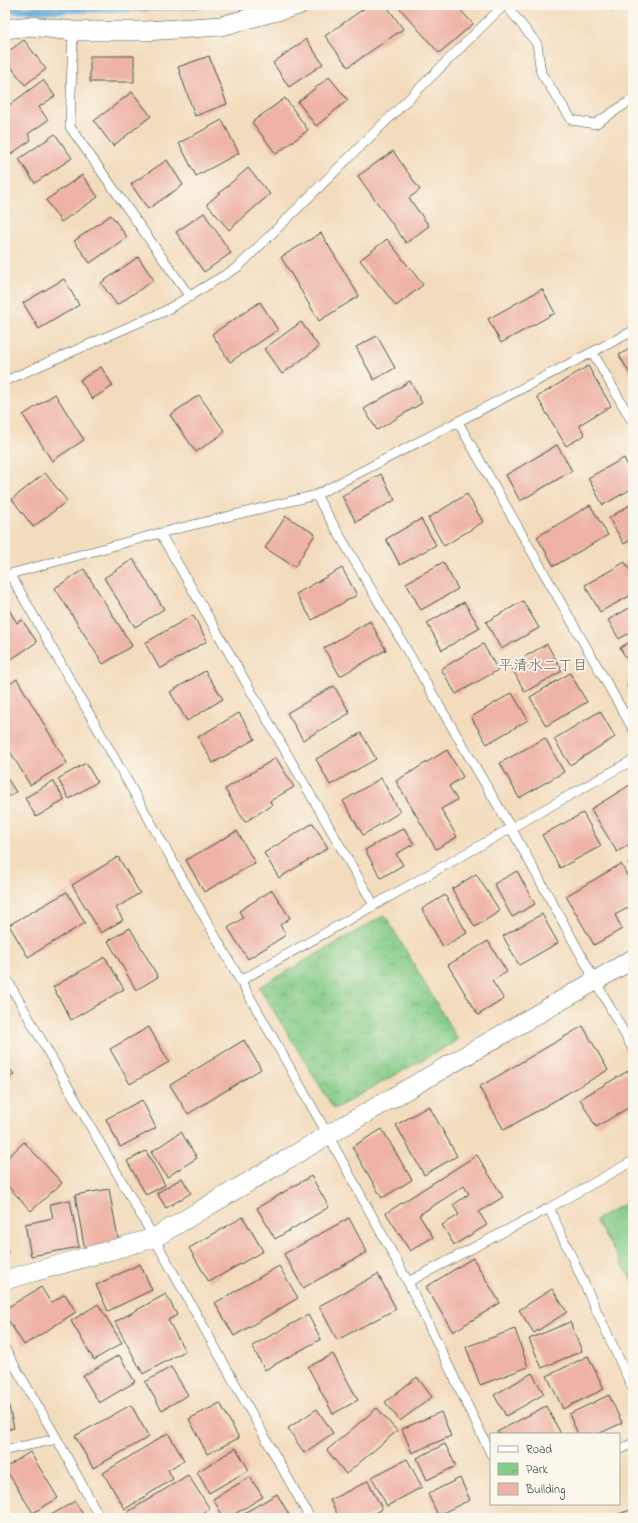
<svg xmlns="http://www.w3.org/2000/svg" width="638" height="1523" viewBox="0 0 638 1523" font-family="'Indie Flower','Klee One',sans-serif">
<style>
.park{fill:url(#park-crowns);stroke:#52845e}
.pitch{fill:#85cc88;stroke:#52845e}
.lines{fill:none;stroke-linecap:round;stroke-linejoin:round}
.stream{stroke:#64acdb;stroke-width:7}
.building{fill:#eeb3a6}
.service-casing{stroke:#3f5549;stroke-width:10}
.minor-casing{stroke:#3f5549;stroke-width:20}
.service{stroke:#fff;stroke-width:9}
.minor{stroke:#fff;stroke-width:19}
.labels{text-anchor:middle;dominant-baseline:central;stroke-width:3.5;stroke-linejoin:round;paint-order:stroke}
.neighbourhood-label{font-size:15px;fill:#67665c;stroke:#fbf7ec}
</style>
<defs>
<pattern id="park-crowns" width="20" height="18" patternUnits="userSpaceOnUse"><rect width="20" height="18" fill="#85cc88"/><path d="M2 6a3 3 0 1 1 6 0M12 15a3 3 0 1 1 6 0" fill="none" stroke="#6ca770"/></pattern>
</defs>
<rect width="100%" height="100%" fill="#fbf7ec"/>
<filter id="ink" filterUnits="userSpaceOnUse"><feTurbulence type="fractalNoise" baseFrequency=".025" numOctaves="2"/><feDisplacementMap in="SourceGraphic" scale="8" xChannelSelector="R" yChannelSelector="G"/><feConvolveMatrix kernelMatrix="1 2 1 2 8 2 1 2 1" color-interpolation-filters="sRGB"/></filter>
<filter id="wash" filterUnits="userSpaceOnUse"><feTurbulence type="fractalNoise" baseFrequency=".012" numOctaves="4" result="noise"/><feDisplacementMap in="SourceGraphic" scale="16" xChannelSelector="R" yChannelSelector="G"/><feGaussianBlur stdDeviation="0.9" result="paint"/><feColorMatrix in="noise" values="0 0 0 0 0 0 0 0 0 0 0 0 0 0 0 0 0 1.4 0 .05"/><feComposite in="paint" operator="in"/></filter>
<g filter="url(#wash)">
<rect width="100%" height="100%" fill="#f3dcbd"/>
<path class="park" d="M 385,915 L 458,1040 L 334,1109 L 259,987 Z"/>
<path class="pitch" d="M 633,1199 L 633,1282 L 595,1220 Z"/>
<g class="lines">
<path class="stream" d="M 5,10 L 121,9 L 203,5"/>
</g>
<g id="blocks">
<path class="building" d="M 369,5 L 386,5 L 403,29 L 348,67 L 325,36 Z
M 397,5 L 456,5 L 473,24 L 439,53 Z
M 608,5 L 620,5 L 613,11 Z
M 306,39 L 323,64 L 289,87 L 273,63 Z
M 24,40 L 46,69 L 25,85 L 5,59 L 5,54 Z
M 90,56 L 134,56 L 134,82 L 90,82 Z
M 209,56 L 227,104 L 195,116 L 178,67 Z
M 329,77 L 348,100 L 316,126 L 298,102 Z
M 43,80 L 55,96 L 39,107 L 48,120 L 28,134 L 31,140 L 11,154 L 5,146 L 5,108 Z
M 132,92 L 151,116 L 113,146 L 94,121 Z
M 285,98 L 308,130 L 276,154 L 252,122 Z
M 222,120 L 239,153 L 196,176 L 179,143 Z
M 55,134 L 72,158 L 35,183 L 19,159 Z
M 393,151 L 420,190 L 409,198 L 429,226 L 406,243 L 358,176 Z
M 167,160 L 183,185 L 148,209 L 131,184 Z
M 248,168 L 270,194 L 229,230 L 207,204 Z
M 82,175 L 98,197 L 61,222 L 46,200 Z
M 204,213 L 231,253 L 204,272 L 176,232 Z
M 111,215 L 127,237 L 90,263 L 74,241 Z
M 321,233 L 359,296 L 319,321 L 281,257 Z
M 387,239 L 423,285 L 396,306 L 360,260 Z
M 138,257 L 154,280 L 117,305 L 101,283 Z
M 64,279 L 79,305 L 39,329 L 23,303 Z
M 542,289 L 555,313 L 501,343 L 488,319 Z
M 260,302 L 278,330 L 230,362 L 212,334 Z
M 301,322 L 319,347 L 282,374 L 264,349 Z
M 377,336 L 395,368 L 374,380 L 356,347 Z
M 633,347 L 633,379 L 619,355 Z
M 588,366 L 611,406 L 579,425 L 585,435 L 566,446 L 537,397 Z
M 101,367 L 113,386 L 92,399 L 80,380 Z
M 410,381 L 422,403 L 377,430 L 364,409 Z
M 55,394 L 84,440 L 52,461 L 23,415 Z
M 199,395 L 225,432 L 196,452 L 170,415 Z
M 557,445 L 572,471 L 520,501 L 506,475 Z
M 624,458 L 633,476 L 633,488 L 603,505 L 588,478 Z
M 45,473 L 67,501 L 33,527 L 12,499 Z
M 381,474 L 395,500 L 356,522 L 342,496 Z
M 467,494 L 483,522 L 444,546 L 428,518 Z
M 633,503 L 633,539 L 624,544 L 609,518 Z
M 590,505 L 608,535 L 554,566 L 537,537 Z
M 286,516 L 315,534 L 295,567 L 265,548 Z
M 421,519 L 436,545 L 400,565 L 386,539 Z
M 133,559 L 164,609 L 135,627 L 104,578 Z
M 443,562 L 458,589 L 421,610 L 406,583 Z
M 625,562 L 633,576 L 633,594 L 600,612 L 585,585 Z
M 342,568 L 357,595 L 312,620 L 296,594 Z
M 84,569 L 132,646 L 103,664 L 55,588 Z
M 523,601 L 539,628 L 501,649 L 486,622 Z
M 464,602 L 480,628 L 442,650 L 427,623 Z
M 633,606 L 633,631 L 619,639 L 608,620 Z
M 9,610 L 17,623 L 22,620 L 37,642 L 7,662 L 5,660 L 5,613 Z
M 193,615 L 207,641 L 160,669 L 145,643 Z
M 370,621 L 386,650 L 340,676 L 324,648 Z
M 633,640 L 633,668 L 632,668 L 620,648 Z
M 483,644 L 498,670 L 456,694 L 441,669 Z
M 547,644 L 562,671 L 525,692 L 510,665 Z
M 205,671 L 223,699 L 187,721 L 170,692 Z
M 570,673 L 587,702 L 546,726 L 530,697 Z
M 17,679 L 67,763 L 30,785 L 5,743 L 5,687 Z
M 633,682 L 633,695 L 627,686 Z
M 334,686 L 350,713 L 303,740 L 287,713 Z
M 512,693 L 528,720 L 487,744 L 471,717 Z
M 600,711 L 615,737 L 570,765 L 554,739 Z
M 239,713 L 255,739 L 213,763 L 198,737 Z
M 361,733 L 376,759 L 330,785 L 316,759 Z
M 545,738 L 564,772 L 519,798 L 500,763 Z
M 447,750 L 463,777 L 449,786 L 457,800 L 441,809 L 457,837 L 436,849 L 396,781 Z
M 276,758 L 294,787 L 270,801 L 272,805 L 245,822 L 225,789 Z
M 86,763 L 97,782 L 69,799 L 58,779 Z
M 5,775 L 16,792 L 5,799 Z
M 381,778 L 400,812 L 363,835 L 343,801 Z
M 53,781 L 65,800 L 36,817 L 25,798 Z
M 633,783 L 633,842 L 617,852 L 591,809 Z
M 583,813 L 601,846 L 560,868 L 542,835 Z
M 313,823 L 328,848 L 279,878 L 264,853 Z
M 404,828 L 414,844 L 396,854 L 403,865 L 381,878 L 365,850 Z
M 237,831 L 255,863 L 204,892 L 186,860 Z
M 118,857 L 140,893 L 116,908 L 123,920 L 101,933 L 72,885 Z
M 633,861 L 633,871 L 628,863 Z
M 621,864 L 633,886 L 633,905 L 615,915 L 622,929 L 594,945 L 566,896 Z
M 517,871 L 535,904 L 512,917 L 494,884 Z
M 476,874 L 500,911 L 475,927 L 452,889 Z
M 272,890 L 290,918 L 280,925 L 286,935 L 248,959 L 228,928 L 243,918 L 239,911 Z
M 67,892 L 85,923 L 28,957 L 9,925 Z
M 445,895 L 467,933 L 443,947 L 422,909 Z
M 542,914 L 558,943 L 519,965 L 503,936 Z
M 130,928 L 158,977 L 136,990 L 108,941 Z
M 488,941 L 507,972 L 492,981 L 504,999 L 478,1015 L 448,965 Z
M 105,957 L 124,989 L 71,1020 L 53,987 Z
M 583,1026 L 608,1070 L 504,1130 L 479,1087 Z
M 149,1027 L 169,1062 L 130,1084 L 110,1049 Z
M 244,1040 L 261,1069 L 188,1114 L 170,1085 Z
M 5,1063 L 14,1074 L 5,1082 Z
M 628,1071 L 633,1080 L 633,1105 L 596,1127 L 580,1099 Z
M 142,1100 L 156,1128 L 120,1147 L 106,1119 Z
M 429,1106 L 457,1156 L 424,1175 L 396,1125 Z
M 382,1129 L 412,1180 L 382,1198 L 352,1147 Z
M 181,1132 L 197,1158 L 167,1177 L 151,1152 Z
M 24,1142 L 62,1183 L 31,1211 L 5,1183 L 5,1160 Z
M 146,1151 L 165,1185 L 146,1195 L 127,1161 Z
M 477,1155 L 503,1197 L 479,1212 L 487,1225 L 454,1245 L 442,1225 L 459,1215 L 453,1205 L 469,1194 L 464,1186 L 419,1215 L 433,1237 L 410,1251 L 386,1213 Z
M 311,1176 L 329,1207 L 275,1239 L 257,1208 Z
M 182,1178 L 191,1193 L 166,1208 L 157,1193 Z
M 109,1189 L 119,1244 L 85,1251 L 75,1195 Z
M 70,1200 L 79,1247 L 31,1256 L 25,1224 L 53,1218 L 50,1204 Z
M 243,1217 L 263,1251 L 209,1282 L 189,1248 Z
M 349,1218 L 367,1252 L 303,1288 L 284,1254 Z
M 5,1240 L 8,1253 L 5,1254 Z
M 473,1258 L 500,1303 L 453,1332 L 426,1287 Z
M 140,1264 L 152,1290 L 108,1311 L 96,1285 Z
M 279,1266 L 298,1298 L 234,1336 L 215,1303 Z
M 378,1274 L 396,1309 L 337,1340 L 319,1306 Z
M 41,1287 L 51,1303 L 65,1294 L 76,1312 L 24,1345 L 5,1315 L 5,1309 Z
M 552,1289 L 567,1312 L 534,1333 L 519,1310 Z
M 166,1294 L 177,1315 L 168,1320 L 185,1351 L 143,1374 L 115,1322 Z
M 98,1304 L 122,1343 L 94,1360 L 71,1321 Z
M 308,1315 L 321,1339 L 265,1370 L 252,1346 Z
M 570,1322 L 582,1351 L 542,1368 L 529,1339 Z
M 515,1329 L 528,1367 L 480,1385 L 466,1347 Z
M 333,1354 L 358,1400 L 333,1414 L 308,1367 Z
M 119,1355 L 135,1382 L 99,1403 L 83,1376 Z
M 588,1356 L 604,1389 L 563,1409 L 547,1376 Z
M 171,1367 L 188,1395 L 162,1410 L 145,1382 Z
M 532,1373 L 544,1394 L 506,1416 L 494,1395 Z
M 417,1377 L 432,1397 L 400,1421 L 385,1402 Z
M 5,1389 L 14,1428 L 5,1430 Z
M 609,1395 L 622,1423 L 598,1434 L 578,1434 L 569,1414 Z
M 220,1403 L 239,1438 L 207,1454 L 189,1419 Z
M 131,1405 L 149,1437 L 93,1468 L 75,1436 Z
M 546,1406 L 561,1434 L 498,1434 L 497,1432 Z
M 377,1408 L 397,1431 L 346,1474 L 327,1450 Z
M 317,1409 L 333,1433 L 304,1453 L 288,1428 Z
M 441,1412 L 451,1436 L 412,1453 L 402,1429 Z
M 168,1433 L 184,1460 L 168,1470 L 173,1479 L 125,1509 L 103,1473 Z
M 445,1444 L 456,1466 L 427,1480 L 417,1458 Z
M 236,1448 L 249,1470 L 209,1493 L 197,1472 Z
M 30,1452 L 58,1498 L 33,1513 L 5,1468 Z
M 407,1459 L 422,1487 L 387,1506 L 372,1477 Z
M 188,1475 L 210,1509 L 195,1518 L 132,1518 L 128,1512 Z
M 250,1477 L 263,1497 L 228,1518 L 224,1518 L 213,1499 Z
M 460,1478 L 470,1500 L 438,1515 L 428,1494 Z
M 368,1481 L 382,1509 L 365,1518 L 339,1518 L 330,1500 Z
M 277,1494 L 291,1518 L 247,1518 L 244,1513 Z
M 75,1501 L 85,1518 L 46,1518 Z
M 633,1509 L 633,1518 L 614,1518 L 613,1516 Z
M 472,1514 L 474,1518 L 463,1518 Z"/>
</g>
</g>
<g filter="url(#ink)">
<use href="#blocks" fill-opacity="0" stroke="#3f5549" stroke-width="1"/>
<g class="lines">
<defs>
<path id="service" d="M 506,5 L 537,44 L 541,73 L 572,120 L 595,124 L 633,99
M 73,31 L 70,127 L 190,297
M 593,353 L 633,423
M 5,381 L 163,312 L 238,267 L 504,5
M 458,422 L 633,729
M 316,495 L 511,828 L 633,1049
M 160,533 L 374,905
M 10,574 L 328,1135 L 408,1282 L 491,1454
M 6,577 L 10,574 L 160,533 L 316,495 L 633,331
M 5,976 L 154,1238 L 310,1518
M 240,981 L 511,828 L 633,760
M 549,1208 L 633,1389
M 408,1282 L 549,1208 L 633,1161
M 5,1349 L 57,1439 L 100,1518
M 5,1450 L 57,1439
M 619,1450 L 633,1443"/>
<path id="minor" d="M 5,29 L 31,26 L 73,31 L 145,31 L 221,26 L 299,5
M 5,1280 L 154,1238 L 328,1135 L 633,959"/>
</defs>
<use href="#service" class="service-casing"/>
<use href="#minor" class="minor-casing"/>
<use href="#service" class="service"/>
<use href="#minor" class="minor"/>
</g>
</g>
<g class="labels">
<g class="neighbourhood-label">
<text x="543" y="666">平清水二丁目</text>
</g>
</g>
<rect width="638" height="1523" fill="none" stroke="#fbf7ec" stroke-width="20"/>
<rect x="490" y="1433" width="130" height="72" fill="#fbf7ec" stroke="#a3ada2"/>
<rect x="498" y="1446" width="20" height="6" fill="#ffffff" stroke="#a3ada2"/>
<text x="526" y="1453" font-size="12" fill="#1f3d34">Road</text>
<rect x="498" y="1463" width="20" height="12" fill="url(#park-crowns)" stroke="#a3ada2"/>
<text x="526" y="1473" font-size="12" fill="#1f3d34">Park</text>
<rect x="498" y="1483" width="20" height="12" fill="#eeb3a6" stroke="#a3ada2"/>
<text x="526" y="1493" font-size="12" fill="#1f3d34">Building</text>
</svg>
